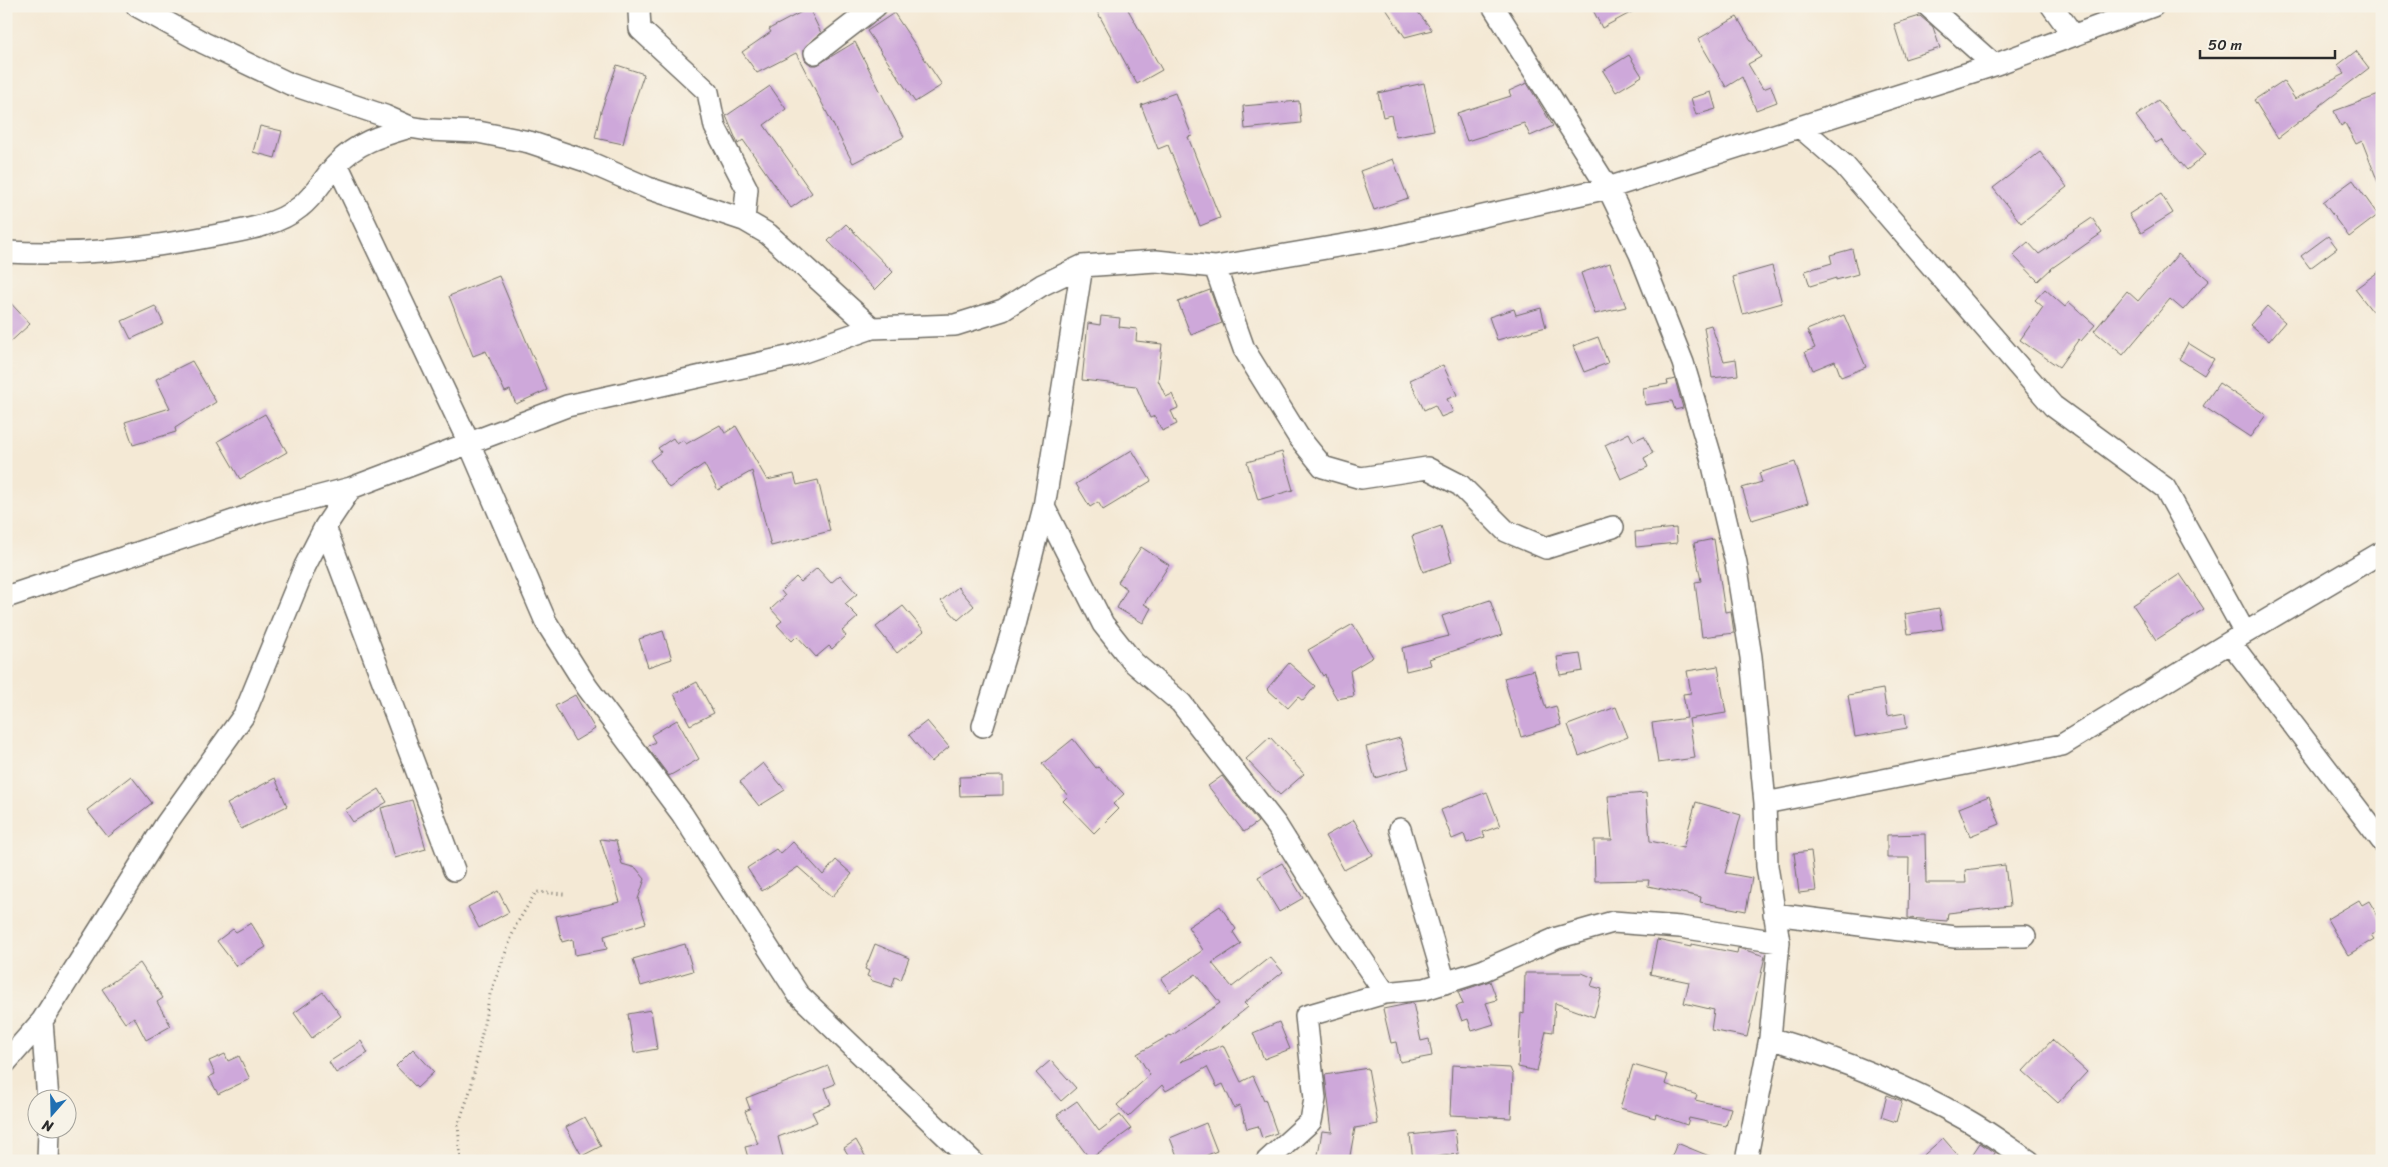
<svg xmlns="http://www.w3.org/2000/svg" width="2388" height="1167" viewBox="0 0 2388 1167" font-family="Sriracha,sans-serif">
<style>
.building{fill:#cea8da}
.lines{fill:none;stroke-linecap:round;stroke-linejoin:round}
.street-casing{stroke:#716e66;stroke-width:24}
.path{stroke:#716e66;stroke-width:3;stroke-dasharray:1 4;stroke-linecap:butt}
.street{stroke:#fff;stroke-width:21}
</style>
<rect width="100%" height="100%" fill="#f7f3e8"/>
<filter id="ink" filterUnits="userSpaceOnUse"><feTurbulence type="fractalNoise" baseFrequency=".02" numOctaves="2"/><feDisplacementMap in="SourceGraphic" scale="10" xChannelSelector="R" yChannelSelector="G"/><feConvolveMatrix kernelMatrix="1 2 1 2 8 2 1 2 1" color-interpolation-filters="sRGB"/></filter>
<filter id="wash" filterUnits="userSpaceOnUse"><feTurbulence type="fractalNoise" baseFrequency=".0096" numOctaves="4" result="noise"/><feDisplacementMap in="SourceGraphic" scale="20" xChannelSelector="R" yChannelSelector="G"/><feGaussianBlur stdDeviation="1.12" result="paint"/><feColorMatrix in="noise" values="0 0 0 0 0 0 0 0 0 0 0 0 0 0 0 0 0 1.4 0 .05"/><feComposite in="paint" operator="in"/></filter>
<g filter="url(#wash)">
<rect width="100%" height="100%" fill="#f4e9d5"/>
<g id="blocks">
<path class="building" d="M 1094,6 L 1126,6 L 1162,70 L 1137,84 Z
M 1384,6 L 1413,6 L 1432,30 L 1405,37 Z
M 1591,6 L 1643,6 L 1602,28 Z
M 809,8 L 821,33 L 804,48 L 805,60 L 811,65 L 817,65 L 855,42 L 904,137 L 853,163 L 796,53 L 757,73 L 742,52 L 771,32 L 769,29 Z
M 894,13 L 942,85 L 915,102 L 867,31 Z
M 1920,16 L 1933,27 L 1940,48 L 1905,59 L 1894,24 Z
M 1737,17 L 1761,57 L 1748,64 L 1763,89 L 1771,86 L 1777,102 L 1756,110 L 1742,77 L 1726,87 L 1698,39 Z
M 2356,51 L 2369,68 L 2278,138 L 2254,100 L 2283,81 L 2295,99 L 2345,74 L 2338,65 Z
M 1629,55 L 1642,76 L 1616,92 L 1603,71 Z
M 617,65 L 644,74 L 631,112 L 623,144 L 595,138 L 601,111 Z
M 1424,83 L 1434,130 L 1396,137 L 1391,115 L 1383,117 L 1378,93 Z
M 1527,83 L 1553,126 L 1530,136 L 1524,123 L 1467,141 L 1457,113 L 1511,96 L 1509,91 Z
M 770,86 L 786,109 L 764,125 L 812,193 L 791,208 L 743,140 L 738,144 L 726,116 Z
M 1711,92 L 1716,109 L 1696,115 L 1691,98 Z
M 1175,93 L 1192,136 L 1188,137 L 1220,218 L 1200,226 L 1168,145 L 1158,149 L 1141,105 Z
M 2382,94 L 2382,190 L 2381,190 L 2362,141 L 2356,144 L 2345,123 L 2341,126 L 2334,111 Z
M 2158,100 L 2183,131 L 2184,130 L 2206,154 L 2187,170 L 2161,140 L 2156,143 L 2136,116 Z
M 1299,101 L 1301,123 L 1245,129 L 1243,106 Z
M 260,126 L 282,131 L 275,158 L 253,152 Z
M 2040,152 L 2067,187 L 2021,223 L 1993,188 Z
M 1393,159 L 1408,198 L 1374,210 L 1360,171 Z
M 2353,180 L 2378,215 L 2349,237 L 2323,202 Z
M 2161,194 L 2173,213 L 2141,233 L 2129,214 Z
M 2092,218 L 2102,233 L 2052,268 L 2038,281 L 2013,255 L 2028,242 L 2039,254 Z
M 846,224 L 893,272 L 875,290 L 828,241 Z
M 2328,236 L 2337,248 L 2310,268 L 2301,256 Z
M 1852,249 L 1858,274 L 1836,280 L 1836,278 L 1810,286 L 1805,271 L 1832,263 L 1830,255 Z
M 2178,254 L 2209,280 L 2183,310 L 2170,299 L 2123,355 L 2094,331 L 2127,291 L 2138,301 Z
M 1610,263 L 1626,307 L 1595,314 L 1581,273 Z
M 1772,266 L 1782,303 L 1743,314 L 1733,277 Z
M 2382,269 L 2382,303 L 2372,311 L 2355,289 Z
M 499,276 L 547,390 L 516,404 L 510,390 L 505,392 L 486,351 L 473,356 L 449,296 Z
M 2045,289 L 2065,307 L 2069,302 L 2095,325 L 2081,341 L 2079,339 L 2059,367 L 2020,340 L 2043,307 L 2035,300 Z
M 1210,290 L 1222,323 L 1191,335 L 1178,302 Z
M 6,298 L 30,324 L 6,346 Z
M 155,306 L 164,324 L 131,339 L 122,321 Z
M 2267,306 L 2285,322 L 2269,341 L 2250,325 Z
M 1541,308 L 1546,327 L 1497,340 L 1489,317 L 1514,309 L 1516,315 Z
M 1844,315 L 1866,367 L 1841,377 L 1835,361 L 1813,370 L 1805,352 L 1815,348 L 1807,330 Z
M 1101,316 L 1120,318 L 1119,327 L 1137,329 L 1136,341 L 1162,344 L 1158,380 L 1166,397 L 1172,394 L 1178,408 L 1171,411 L 1177,424 L 1162,431 L 1155,416 L 1150,418 L 1136,386 L 1082,380 L 1088,323 L 1100,325 Z
M 1711,325 L 1724,361 L 1736,359 L 1738,375 L 1712,378 L 1704,327 Z
M 1598,337 L 1608,363 L 1584,372 L 1573,346 Z
M 2188,343 L 2214,359 L 2204,375 L 2179,359 Z
M 192,361 L 216,402 L 175,428 L 176,432 L 133,445 L 125,422 L 170,408 L 156,379 Z
M 1443,365 L 1457,395 L 1447,399 L 1453,412 L 1441,417 L 1435,405 L 1424,410 L 1410,380 Z
M 1675,379 L 1683,408 L 1675,410 L 1672,401 L 1645,405 L 1643,388 L 1668,384 L 1667,381 Z
M 2219,383 L 2266,415 L 2250,437 L 2203,406 Z
M 265,414 L 287,452 L 240,479 L 218,441 Z
M 720,425 L 725,433 L 736,426 L 767,480 L 794,474 L 797,485 L 818,480 L 830,531 L 771,546 L 752,471 L 718,490 L 704,464 L 669,488 L 650,460 L 661,452 L 658,448 L 673,438 L 677,444 L 683,440 L 686,444 Z
M 1629,433 L 1633,441 L 1644,436 L 1653,453 L 1644,458 L 1648,467 L 1621,479 L 1605,445 Z
M 1132,450 L 1151,481 L 1103,510 L 1098,502 L 1090,507 L 1076,484 Z
M 1282,452 L 1293,490 L 1258,500 L 1247,462 Z
M 1795,462 L 1808,503 L 1752,520 L 1742,488 L 1762,482 L 1759,473 Z
M 1441,526 L 1452,562 L 1423,572 L 1412,536 Z
M 1676,528 L 1677,543 L 1636,547 L 1635,532 Z
M 1714,539 L 1725,612 L 1731,611 L 1734,633 L 1702,637 L 1695,582 L 1701,581 L 1694,543 Z
M 1141,547 L 1169,565 L 1144,604 L 1151,608 L 1143,623 L 1117,608 L 1127,589 L 1118,582 Z
M 817,568 L 831,583 L 840,575 L 857,594 L 845,604 L 858,617 L 842,631 L 846,636 L 832,649 L 829,646 L 816,657 L 797,636 L 792,641 L 777,625 L 782,621 L 771,609 L 785,596 L 781,591 L 796,577 L 801,582 Z
M 2180,574 L 2204,609 L 2156,640 L 2133,605 Z
M 958,587 L 974,606 L 958,620 L 941,601 Z
M 1490,600 L 1502,635 L 1429,659 L 1431,665 L 1406,671 L 1402,648 L 1449,636 L 1442,616 Z
M 903,606 L 924,631 L 897,653 L 876,627 Z
M 1939,608 L 1943,629 L 1908,634 L 1905,614 Z
M 1353,624 L 1373,657 L 1350,671 L 1354,696 L 1337,699 L 1327,682 L 1325,674 L 1323,676 L 1308,650 Z
M 663,631 L 672,659 L 648,667 L 639,639 Z
M 1580,654 L 1583,671 L 1560,675 L 1557,657 Z
M 1289,663 L 1315,686 L 1303,701 L 1298,697 L 1288,708 L 1267,689 Z
M 1718,666 L 1726,713 L 1689,719 L 1695,758 L 1658,763 L 1652,723 L 1687,718 L 1683,694 L 1691,693 L 1687,671 Z
M 1534,670 L 1546,709 L 1556,706 L 1561,725 L 1521,737 L 1504,678 Z
M 697,682 L 714,713 L 690,725 L 674,694 Z
M 1883,689 L 1887,716 L 1905,713 L 1907,728 L 1855,737 L 1848,695 Z
M 575,695 L 595,729 L 575,741 L 555,706 Z
M 1616,707 L 1628,737 L 1579,756 L 1568,725 Z
M 677,720 L 699,759 L 669,776 L 647,747 L 655,742 L 651,735 Z
M 927,721 L 949,747 L 931,762 L 909,735 Z
M 1270,737 L 1304,774 L 1280,795 L 1246,759 Z
M 1400,738 L 1409,768 L 1375,778 L 1366,747 Z
M 1073,739 L 1096,768 L 1098,767 L 1124,794 L 1113,804 L 1118,809 L 1094,833 L 1063,801 L 1068,796 L 1042,764 Z
M 763,763 L 785,790 L 759,806 L 740,782 Z
M 131,776 L 152,803 L 108,837 L 87,810 Z
M 1003,776 L 1003,795 L 960,796 L 959,777 Z
M 1222,776 L 1258,822 L 1244,832 L 1208,786 Z
M 275,778 L 287,806 L 241,829 L 227,804 Z
M 379,789 L 387,802 L 353,822 L 345,810 Z
M 1487,792 L 1500,826 L 1483,832 L 1485,837 L 1467,843 L 1464,834 L 1452,839 L 1441,810 Z
M 1646,793 L 1650,841 L 1683,848 L 1696,802 L 1741,815 L 1725,873 L 1752,878 L 1746,911 L 1700,902 L 1701,897 L 1648,886 L 1649,880 L 1595,881 L 1594,840 L 1612,840 L 1608,796 Z
M 1989,796 L 2000,824 L 1970,836 L 1959,808 Z
M 412,800 L 426,849 L 395,858 L 381,808 Z
M 1354,820 L 1373,855 L 1344,870 L 1325,836 Z
M 1925,834 L 1926,883 L 1966,883 L 1965,870 L 2005,865 L 2010,906 L 1948,913 L 1947,921 L 1908,918 L 1909,858 L 1887,858 L 1887,835 Z
M 600,839 L 616,841 L 622,864 L 636,868 L 645,879 L 638,899 L 646,923 L 604,936 L 607,949 L 575,955 L 573,939 L 562,942 L 556,916 L 620,902 Z
M 793,842 L 823,875 L 836,860 L 852,874 L 832,897 L 798,867 L 762,891 L 747,868 L 776,849 L 780,854 Z
M 1811,851 L 1816,891 L 1799,893 L 1794,853 Z
M 1282,863 L 1303,898 L 1279,912 L 1258,877 Z
M 498,891 L 509,912 L 479,928 L 468,907 Z
M 2359,900 L 2362,905 L 2369,901 L 2382,923 L 2382,928 L 2371,935 L 2374,939 L 2348,955 L 2327,919 Z
M 1220,906 L 1236,929 L 1233,932 L 1241,944 L 1212,963 L 1232,987 L 1270,957 L 1283,972 L 1244,1003 L 1248,1007 L 1180,1062 L 1223,1045 L 1241,1082 L 1253,1076 L 1264,1100 L 1265,1099 L 1277,1133 L 1262,1138 L 1258,1126 L 1247,1129 L 1240,1105 L 1234,1108 L 1223,1084 L 1217,1087 L 1207,1067 L 1166,1091 L 1162,1085 L 1128,1117 L 1117,1105 L 1150,1075 L 1137,1054 L 1170,1035 L 1171,1036 L 1220,1003 L 1196,974 L 1170,992 L 1161,979 L 1203,950 L 1188,927 Z
M 251,923 L 266,947 L 236,966 L 217,941 L 233,929 L 236,932 Z
M 1657,940 L 1691,947 L 1691,944 L 1737,953 L 1738,948 L 1765,956 L 1747,1037 L 1711,1030 L 1714,1010 L 1684,1003 L 1689,982 L 1650,974 Z
M 685,944 L 693,971 L 641,986 L 633,959 Z
M 875,944 L 909,958 L 901,980 L 895,977 L 892,987 L 870,980 L 871,978 L 867,976 L 869,971 L 865,969 Z
M 140,963 L 163,998 L 157,1002 L 171,1026 L 146,1040 L 134,1017 L 125,1023 L 102,989 Z
M 1525,973 L 1582,973 L 1594,978 L 1591,986 L 1602,989 L 1594,1017 L 1555,1003 L 1553,1032 L 1546,1031 L 1537,1071 L 1518,1067 L 1521,1013 L 1524,1014 Z
M 1490,981 L 1497,1000 L 1486,1003 L 1494,1024 L 1472,1031 L 1468,1019 L 1462,1021 L 1456,1006 L 1463,1004 L 1458,992 Z
M 323,992 L 341,1016 L 312,1038 L 294,1013 Z
M 1413,1003 L 1421,1041 L 1429,1039 L 1432,1056 L 1400,1062 L 1396,1042 L 1391,1043 L 1383,1009 Z
M 651,1010 L 657,1049 L 634,1053 L 628,1014 Z
M 1279,1022 L 1290,1049 L 1264,1059 L 1253,1033 Z
M 2052,1040 L 2087,1072 L 2058,1103 L 2023,1071 Z
M 361,1041 L 368,1053 L 336,1073 L 329,1062 Z
M 413,1049 L 434,1072 L 417,1088 L 396,1066 Z
M 225,1054 L 228,1061 L 239,1056 L 250,1079 L 218,1094 L 209,1077 L 215,1074 L 209,1061 Z
M 1051,1060 L 1076,1088 L 1061,1101 L 1036,1073 Z
M 1452,1065 L 1510,1068 L 1513,1075 L 1511,1118 L 1450,1115 Z
M 1633,1065 L 1668,1075 L 1665,1084 L 1697,1095 L 1695,1100 L 1731,1108 L 1726,1126 L 1689,1118 L 1687,1125 L 1656,1114 L 1655,1118 L 1620,1108 Z
M 828,1066 L 835,1084 L 825,1088 L 831,1104 L 812,1112 L 817,1122 L 778,1137 L 784,1161 L 749,1161 L 745,1147 L 758,1144 L 745,1111 L 750,1109 L 746,1098 Z
M 1368,1068 L 1378,1124 L 1355,1128 L 1349,1161 L 1317,1161 L 1322,1131 L 1332,1132 L 1325,1075 Z
M 1887,1095 L 1902,1101 L 1896,1122 L 1881,1117 Z
M 1077,1101 L 1099,1131 L 1120,1115 L 1131,1129 L 1090,1159 L 1057,1115 Z
M 585,1117 L 601,1146 L 582,1156 L 566,1127 Z
M 1206,1123 L 1217,1151 L 1193,1161 L 1179,1161 L 1170,1138 Z
M 1455,1130 L 1458,1154 L 1413,1160 L 1410,1135 Z
M 1943,1138 L 1963,1161 L 1917,1161 Z
M 856,1140 L 868,1161 L 852,1161 L 844,1148 Z
M 1677,1143 L 1719,1160 L 1719,1161 L 1670,1161 Z
M 1980,1143 L 1995,1153 L 1990,1161 L 1968,1161 Z"/>
</g>
</g>
<g filter="url(#ink)">
<use href="#blocks" fill-opacity="0" stroke="#716e66" stroke-width="1"/>
<g class="lines">
<defs>
<path id="street" d="M 137,6 L 204,43 L 290,84 L 385,116 L 410,127 L 428,130 L 478,132 L 529,142 L 586,161 L 648,188 L 744,220 L 768,234 L 872,328
M 641,6 L 639,11 L 640,29 L 708,92 L 715,127 L 747,189 L 744,220
M 1493,6 L 1608,188 L 1640,254 L 1683,363 L 1711,457 L 1736,563 L 1751,657 L 1765,803 L 1767,866 L 1779,942 L 1770,1038 L 1746,1161
M 1928,6 L 1994,65
M 2052,6 L 2073,35
M 815,53 L 876,6
M 1800,127 L 1844,165 L 2053,406 L 2165,488 L 2245,633
M 337,164 L 469,443 L 546,622 L 587,687 L 682,814 L 798,994 L 972,1161
M 6,252 C 80,256 145,249 218,235 C 245,230 278,225 300,207 C 315,196 324,177 337,164 C 357,142 383,135 410,127
M 1215,267 L 1244,349 L 1298,436 L 1323,467 L 1361,478 L 1427,468 L 1460,485 L 1506,531 L 1546,548 L 1613,527
M 1044,507 L 1103,624 L 1133,662 L 1181,703 L 1277,826 L 1340,927 L 1385,993
M 325,527 L 454,870
M 6,597 L 263,511 L 351,488 L 567,406 L 792,356 L 872,328 L 955,325 L 1003,310 L 1042,285 L 1082,266 L 1156,261 L 1215,267 L 1385,238 L 1608,188 L 1994,65 L 2153,6
M 2230,642 L 2382,841
M 983,726 L 1014,625 L 1044,507 L 1082,266
M 1765,803 L 2062,745 L 2245,633 L 2382,552
M 1400,829 L 1445,983
M 1774,914 L 1955,937 L 2025,936
M 42,1021 L 48,1100
M 1770,1038 C 1837,1058 1904,1084 1965,1119 C 1987,1131 2008,1147 2029,1161
M 6,1062 L 42,1021 L 166,824 L 244,715 L 305,566 L 325,527 L 351,488
M 48,1161 L 49,1130
M 1267,1161 L 1311,1121 L 1315,1099 L 1306,1016 L 1385,993 L 1425,989 L 1482,971 L 1557,938 L 1613,922 L 1680,927 L 1779,942"/>
</defs>
<use href="#street" class="street-casing"/>
<path class="path" d="M 461,1161 L 458,1126 L 471,1088 L 490,994 L 516,925 L 536,892 L 564,894"/>
<use href="#street" class="street"/>
</g>
</g>
<rect width="2388" height="1167" fill="none" stroke="#f7f3e8" stroke-width="25"/>
<g transform="translate(52 1114) rotate(200)"><circle r="24" fill="#f7f3e8" stroke="#a5a39c"/>
<path d="M0-4L9 19L0 12L-9 19Z" fill="#1f6fb2"/>
<text y="-8" font-size="14" font-weight="bold" text-anchor="middle" fill="#2b2b2b">N</text>
</g>
<path d="M2200 50v8h135v-8" fill="none" stroke="#2b2b2b" stroke-width="2.5"/>
<text x="2208" y="50" font-size="15" fill="#2b2b2b" stroke="#f7f3e8" stroke-width="4" paint-order="stroke">50 m</text>
</svg>
